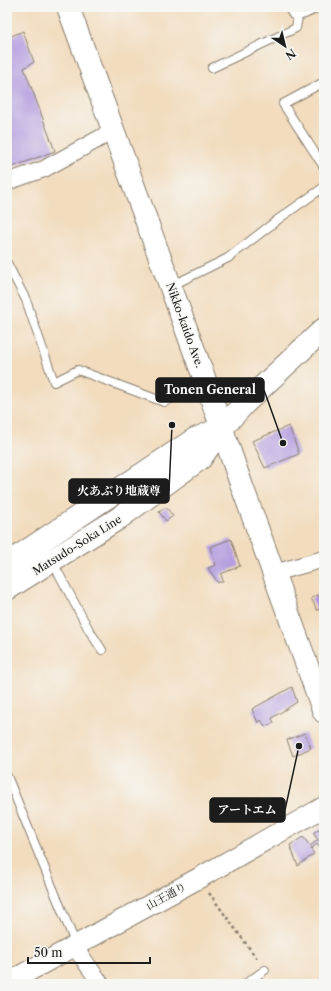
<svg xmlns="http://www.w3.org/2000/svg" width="331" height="991" viewBox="0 0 331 991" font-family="'Libre Caslon Text','Noto Serif JP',serif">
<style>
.building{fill:#b097de}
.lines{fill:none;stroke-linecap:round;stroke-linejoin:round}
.service-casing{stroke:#877c6c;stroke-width:10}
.minor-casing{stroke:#877c6c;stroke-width:18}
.tertiary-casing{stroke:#877c6c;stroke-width:22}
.secondary-casing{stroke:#877c6c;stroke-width:24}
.primary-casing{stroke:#877c6c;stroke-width:24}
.path{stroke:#877c6c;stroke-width:2.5;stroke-dasharray:3 3;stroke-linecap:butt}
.service{stroke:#fff;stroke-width:8}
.minor{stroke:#fff;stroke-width:16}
.tertiary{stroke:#fff;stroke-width:20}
.secondary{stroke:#fff;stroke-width:22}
.primary{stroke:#fff;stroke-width:22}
.labels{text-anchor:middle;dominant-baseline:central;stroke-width:3;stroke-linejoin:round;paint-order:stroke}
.street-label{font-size:11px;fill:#1c1c1c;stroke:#f6f6f2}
.leader{fill:none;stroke:#1c1c1c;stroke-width:1.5}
.callout-dot{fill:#1c1c1c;stroke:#f6f6f2;stroke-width:1.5}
.callout{fill:#1c1c1c;stroke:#1c1c1c;stroke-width:1.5}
.callout-label{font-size:12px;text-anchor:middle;font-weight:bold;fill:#fff}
</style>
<rect width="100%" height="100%" fill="#f6f6f2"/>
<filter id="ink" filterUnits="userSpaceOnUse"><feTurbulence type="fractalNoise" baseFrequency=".025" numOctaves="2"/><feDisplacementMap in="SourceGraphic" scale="8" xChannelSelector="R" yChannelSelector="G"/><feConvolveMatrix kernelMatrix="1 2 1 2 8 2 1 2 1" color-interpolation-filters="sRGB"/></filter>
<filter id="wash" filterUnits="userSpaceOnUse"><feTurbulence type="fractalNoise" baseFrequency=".012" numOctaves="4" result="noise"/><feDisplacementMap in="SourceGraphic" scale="16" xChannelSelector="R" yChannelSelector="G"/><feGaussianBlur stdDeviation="0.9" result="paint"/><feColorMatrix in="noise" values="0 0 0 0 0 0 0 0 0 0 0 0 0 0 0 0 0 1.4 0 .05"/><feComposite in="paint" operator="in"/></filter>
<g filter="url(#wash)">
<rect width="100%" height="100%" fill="#f2dcbd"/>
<g id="blocks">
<path class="building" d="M 23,31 L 34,62 L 24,68 L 55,151 L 7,169 L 7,38 Z
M 289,426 L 299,454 L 265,468 L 252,441 Z
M 166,507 L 173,516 L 166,521 L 159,512 Z
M 231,539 L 240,566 L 221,574 L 223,581 L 218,583 L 208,568 L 216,565 L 210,547 Z
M 324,593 L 324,608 L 317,610 L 311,598 Z
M 292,687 L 297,702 L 272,718 L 274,723 L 265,726 L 261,720 L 258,723 L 252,709 Z
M 305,733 L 311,748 L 293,756 L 287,740 Z
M 324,826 L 324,854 L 317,844 L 311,849 L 314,854 L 298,866 L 290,845 L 303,837 L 310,846 L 318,840 L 313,833 Z"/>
</g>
</g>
<g filter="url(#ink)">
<use href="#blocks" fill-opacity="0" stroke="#877c6c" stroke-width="1"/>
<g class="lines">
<defs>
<path id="service" d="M 288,7 L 293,15 C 303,17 309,12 318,7
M 212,68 L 296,28 L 298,16
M 324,82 L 283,104 L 324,167
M 7,263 L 26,300 L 54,382 L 78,370 L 164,402 L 206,383
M 171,286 L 228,258 L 280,218 L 324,187
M 52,561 L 89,630 L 102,650
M 7,776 L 76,945
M 245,984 L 265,970"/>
<path id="minor" d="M 7,182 L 44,169 L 113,131
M 274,573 L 324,559
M 74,946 L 101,984"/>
<path id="tertiary" d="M 7,983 L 199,878 L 324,807"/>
<path id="secondary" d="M 222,428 L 244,404 L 324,329"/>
<path id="primary" d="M 68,7 L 206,383 L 239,478 L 324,712
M 7,564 L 195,439 L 222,428
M 7,589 L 119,518 L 201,458 L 222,428"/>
</defs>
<use href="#service" class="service-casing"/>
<use href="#minor" class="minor-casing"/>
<use href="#tertiary" class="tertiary-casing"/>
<use href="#secondary" class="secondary-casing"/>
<use href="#primary" class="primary-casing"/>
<path class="path" d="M 209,893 L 258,960"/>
<use href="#service" class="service"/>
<use href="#minor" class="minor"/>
<use href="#tertiary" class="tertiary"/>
<use href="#secondary" class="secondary"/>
<use href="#primary" class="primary"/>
</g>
</g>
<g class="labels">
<g class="street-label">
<text transform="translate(185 325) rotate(70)">Nikko-kaido Ave.</text>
<text transform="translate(77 545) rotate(-32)">Matsudo-Soka Line</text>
<text transform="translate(166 896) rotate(-29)">山王通り</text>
</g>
</g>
<path class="leader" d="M283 443L264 390M172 425L169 491M299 746L285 810"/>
<g class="callout-dot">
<circle cx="283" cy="443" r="4"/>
<circle cx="172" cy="425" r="4"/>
<circle cx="299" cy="746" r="4"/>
</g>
<g class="callout">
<rect x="156" y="378" width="108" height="24" rx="4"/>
<rect x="69" y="479" width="100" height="24" rx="4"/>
<rect x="210" y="798" width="75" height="24" rx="4"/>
</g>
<g class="callout-label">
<text x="210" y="394">Tonen General</text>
<text x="119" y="495">火あぶり地蔵尊</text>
<text x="247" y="814">アートエム</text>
</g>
<rect width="331" height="991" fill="none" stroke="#f6f6f2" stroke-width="24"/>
<g transform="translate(285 46) rotate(145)" stroke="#f6f6f2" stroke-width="3" paint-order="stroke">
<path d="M0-3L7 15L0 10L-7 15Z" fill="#1c1c1c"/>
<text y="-6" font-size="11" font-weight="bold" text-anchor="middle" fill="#1c1c1c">N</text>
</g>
<path d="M28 957v6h122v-6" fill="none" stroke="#1c1c1c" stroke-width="2"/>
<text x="34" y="957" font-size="12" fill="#1c1c1c" stroke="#f6f6f2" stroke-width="3" paint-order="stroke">50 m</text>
</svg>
